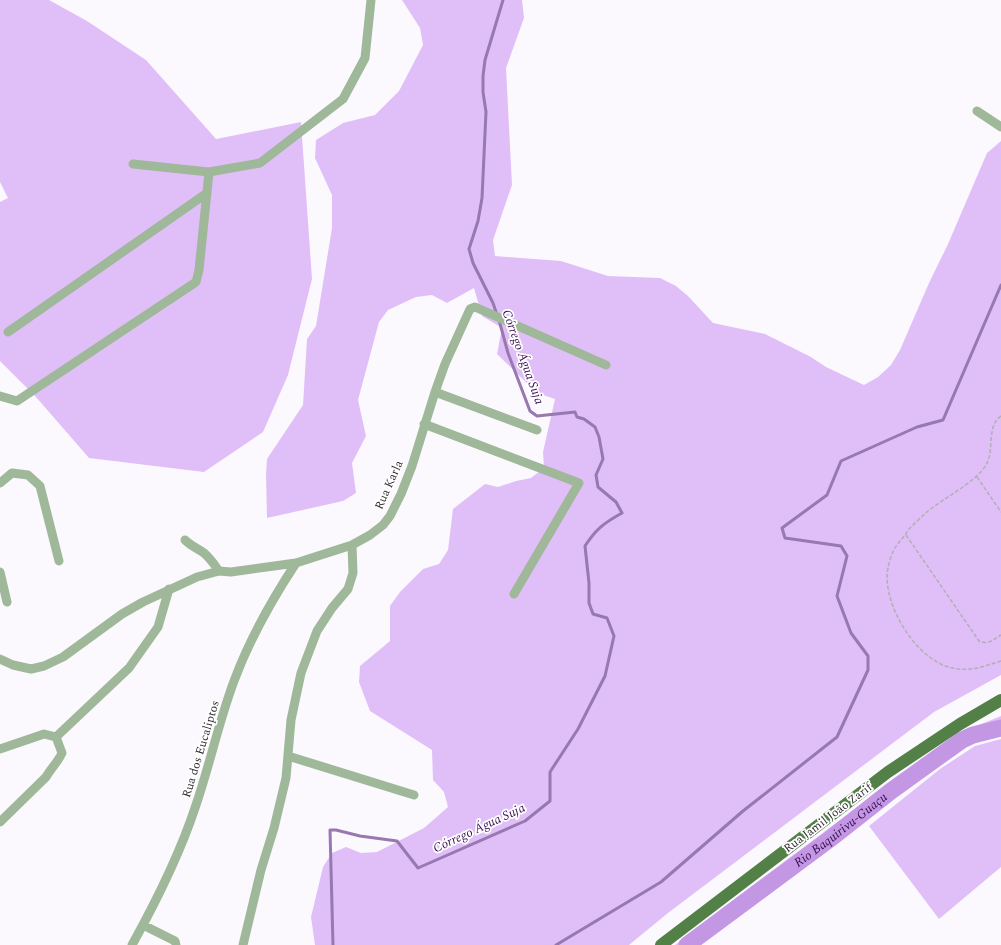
<svg xmlns="http://www.w3.org/2000/svg" width="1001" height="945" viewBox="0 0 1001 945" font-family="Spectral,serif">
<style>
.green{fill:#e0bff9}
.lines{fill:none;stroke-linecap:round;stroke-linejoin:round}
.stream{stroke:#9778af;stroke-width:3}
.river{stroke:#c397e4;stroke-width:17}
.path{stroke:#b1afb3;stroke-width:1.5;stroke-dasharray:4 2;stroke-linecap:butt}
.minor{stroke:#9fb899;stroke-width:9}
.major{stroke:#528046;stroke-width:12}
.labels{text-anchor:middle;dominant-baseline:central;stroke-width:3.5;stroke-linejoin:round;paint-order:stroke}
.street-label{font-size:12px;fill:#312f32;stroke:#fff}
.water-label{font-size:13px;font-style:italic;fill:#3a0f53;stroke:#fff}
</style>
<rect width="100%" height="100%" fill="#fcf9fe"/>
<path class="green" d="M 0,0 L 49,0 L 87,21 L 146,60 L 216,139 L 301,122 L 312,279 L 288,375 L 263,432 L 204,472 L 89,458 L 36,397 L 0,361 L 0,202 L 8,198 L 0,182 Z
M 402,0 L 522,0 L 524,18 L 506,68 L 512,185 L 493,240 L 495,256 L 561,261 L 608,276 L 660,278 L 676,286 L 688,296 L 713,323 L 765,334 L 811,357 L 826,367 L 864,385 L 878,377 L 891,365 L 900,350 L 929,283 L 948,244 L 987,153 L 1001,141 L 1001,675 L 934,712 L 668,913 L 629,945 L 315,945 L 311,917 L 323,867 L 332,853 L 346,847 L 361,853 L 377,852 L 424,828 L 448,807 L 444,792 L 433,780 L 432,750 L 370,711 L 359,682 L 360,666 L 390,641 L 390,606 L 400,592 L 423,569 L 439,564 L 448,550 L 453,509 L 485,484 L 498,487 L 516,481 L 531,478 L 544,468 L 543,452 L 555,399 L 537,393 L 497,354 L 502,328 L 482,316 L 474,288 L 447,303 L 432,295 L 416,297 L 388,310 L 379,322 L 358,400 L 366,436 L 352,463 L 356,493 L 343,501 L 267,518 L 266,475 L 267,459 L 303,405 L 307,339 L 316,326 L 332,228 L 332,195 L 315,158 L 316,140 L 343,123 L 375,115 L 399,91 L 423,45 L 420,28 Z
M 1001,716 L 1001,725 L 971,733 L 936,755 L 878,795 L 832,833 L 681,945 L 675,945 L 741,894 L 919,761 L 964,731 Z
M 1001,739 L 1001,867 L 939,919 L 869,826 L 940,769 L 975,746 Z"/>
<g class="lines">
<path class="stream" d="M 497,315 L 493,303 L 473,263 L 469,249 L 478,221 L 482,198 L 486,112 L 483,92 L 483,76 L 485,60 L 503,0
M 333,945 L 330,830 L 336,830 L 360,836 L 397,841 L 418,868 L 525,821 L 550,801 L 550,772 L 578,729 L 605,676 L 614,636 L 607,618 L 593,614 L 589,603 L 589,583 L 585,546 C 596,529 604,523 622,513 L 616,502 L 598,487 L 596,475 L 603,459 L 599,437 L 595,427 L 584,419 L 577,417 L 575,412 L 537,416 L 530,411 L 508,353 L 499,320
M 556,945 L 661,882 L 743,811 L 837,737 L 868,670 L 868,656 L 851,633 L 837,596 L 847,556 L 841,546 L 785,538 L 782,528 L 827,495 L 841,461 L 917,427 L 943,420 L 1001,285"/>
<path class="river" id="s1" d="M 687,945 L 830,839 L 891,791 L 962,740 L 973,735 L 1001,728"/>
<path class="path" d="M 1001,416 C 986,426 995,450 986,465 C 976,482 944,498 928,511 C 921,517 914,524 908,530 C 905,537 899,541 895,548 C 892,553 889,562 888,568 C 881,603 917,662 953,668 C 970,672 985,666 1001,661
M 977,477 L 1001,512
M 906,535 L 979,641 C 988,645 993,640 1001,635"/>
<path class="minor" d="M 977,111 L 1001,127
M 209,172 L 260,163 L 343,99 L 365,58 L 371,0
M 8,332 L 207,193
M 435,392 L 537,430
M 0,396 L 17,401 L 196,282 L 199,270 L 209,172 L 133,164
M 424,424 L 579,483 L 514,594
M 0,483 L 12,473 L 28,475 L 40,486 L 59,561
M 185,540 C 191,546 197,548 204,553 C 210,558 214,564 219,571
M 0,572 L 7,602
M 0,659 L 13,665 L 31,669 L 44,666 L 63,657 L 122,614 L 143,602 L 197,577 L 219,571 L 231,572 L 296,563 L 352,545 L 370,535 L 383,525 L 390,516 L 401,494 L 412,466 L 435,392 L 445,364 L 470,309 L 475,307 L 606,365
M 56,737 L 129,668 L 158,627 L 169,589
M 0,749 L 44,734 L 56,737 L 62,753 C 58,762 51,768 46,777 L 0,822
M 288,756 L 414,795
M 143,925 L 175,941 L 176,945
M 132,945 C 157,900 180,854 196,805 C 210,764 219,721 234,681 C 250,638 271,601 296,563
M 243,945 L 261,870 L 274,828 L 286,778 L 291,720 L 301,673 L 317,631 L 332,608 L 348,589 L 353,573 L 352,545"/>
<path class="major" d="M 661,945 L 888,772 L 960,724 L 1001,700"/>
</g>
<g class="labels">
<g class="street-label">
<text transform="translate(389 485) rotate(-66)">Rua Karla</text>
<text transform="translate(201 749) rotate(-73)">Rua dos Eucaliptos</text>
<text transform="translate(828 818) rotate(-37)">Rua Jamil João Zarif</text>
</g>
<g class="water-label">
<text transform="translate(523 357) rotate(70)">Córrego Água Suja</text>
<text transform="translate(479 828) rotate(-25)">Córrego Água Suja</text>
<text stroke="none"><textPath href="#s1" startOffset="192">Rio Baquirivu-Guaçu</textPath></text>
</g>
</g>
</svg>
